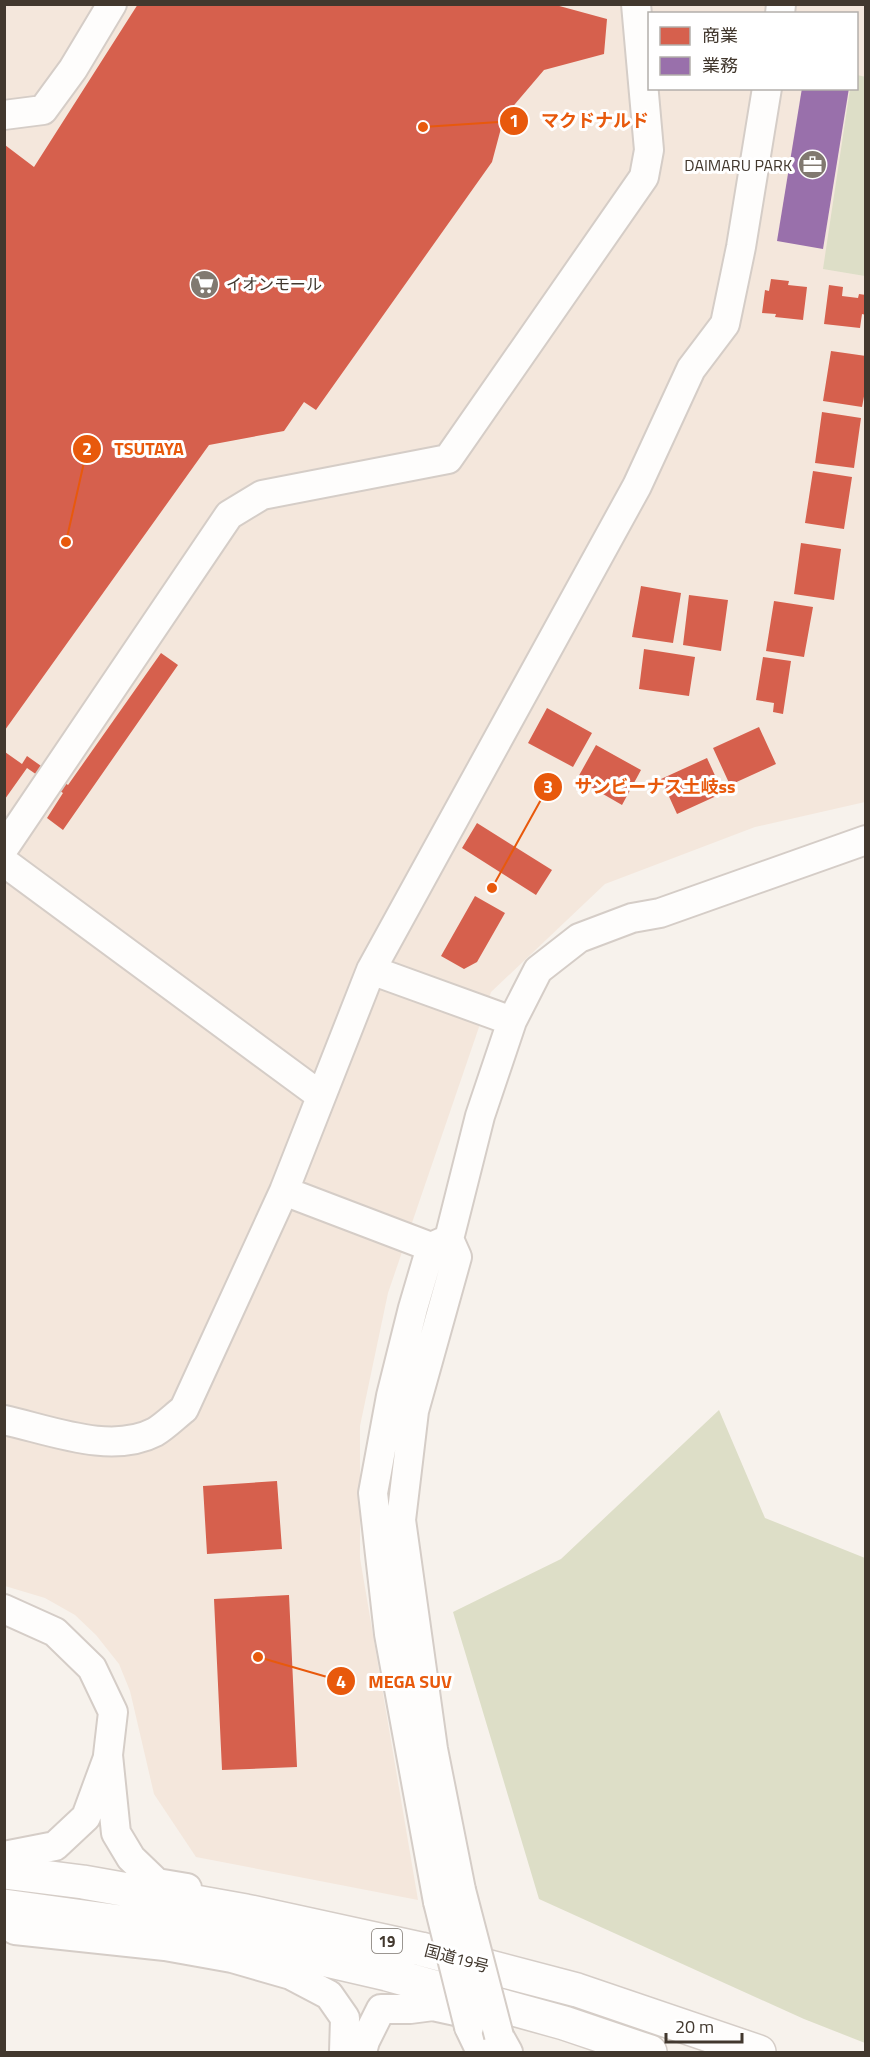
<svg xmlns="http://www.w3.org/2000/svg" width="870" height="2057" viewBox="0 0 870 2057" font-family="'Titillium Web','Noto Sans JP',sans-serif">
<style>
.commercial{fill:#f4e7dc;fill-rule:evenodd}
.green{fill:#dddec7}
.shops{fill:#d6604d}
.offices{fill:#9970ab}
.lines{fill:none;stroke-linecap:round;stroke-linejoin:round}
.minor-casing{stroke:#d5cdc7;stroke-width:32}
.highway-casing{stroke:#d5cdc7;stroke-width:36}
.minor{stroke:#fefdfc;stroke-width:28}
.highway{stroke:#fefdfc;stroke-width:33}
.minor-bridge-casing{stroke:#d5cdc7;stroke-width:32;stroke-linecap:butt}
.minor-bridge{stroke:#fefdfc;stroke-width:28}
.labels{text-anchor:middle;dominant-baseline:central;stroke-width:6;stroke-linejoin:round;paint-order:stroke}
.shield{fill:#fff;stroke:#7b746d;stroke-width:1.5}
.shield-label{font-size:15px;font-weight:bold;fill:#42382e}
.poi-label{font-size:16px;fill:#42382e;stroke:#fff;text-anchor:end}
.street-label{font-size:16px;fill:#42382e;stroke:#fff}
.leader{fill:none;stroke:#e8590c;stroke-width:2}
.callout-dot{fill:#e8590c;stroke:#fff;stroke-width:2}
.mark-label{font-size:18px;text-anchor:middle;font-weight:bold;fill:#fff}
.callout-label{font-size:18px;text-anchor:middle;font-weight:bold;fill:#e8590c;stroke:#fff;stroke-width:6;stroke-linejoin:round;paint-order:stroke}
</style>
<rect width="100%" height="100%" fill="#f7f2ec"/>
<path class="commercial" d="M 5,5 L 865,5 L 865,802 L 755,827 L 605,884 L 491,992 L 388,1293 L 360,1426 L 360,1558 L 418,1900 L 196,1857 L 154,1794 L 130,1691 L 119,1664 L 96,1635 L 75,1615 L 45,1598 L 5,1586 ZM 650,14 L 856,14 L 856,88 L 650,88 Z"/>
<path class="green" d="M 857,75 L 866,77 L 865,276 L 823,269 L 850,89 L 856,88 Z
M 719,1410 L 765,1518 L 865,1558 L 865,2043 L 804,2019 L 539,1899 L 453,1612 L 561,1559 Z"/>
<path class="shops" d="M 138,4 L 552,4 L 607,19 L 604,54 L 544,70 L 504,117 L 492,162 L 316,410 L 304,402 L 284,431 L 209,445 L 5,730 L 5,145 L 34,167 Z
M 771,279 L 789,281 L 788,285 L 807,287 L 803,320 L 775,317 L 776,314 L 762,313 L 765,290 L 769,291 Z
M 829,285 L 843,287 L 842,296 L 858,298 L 859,294 L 866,295 L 866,315 L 862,314 L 860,328 L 824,324 Z
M 831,351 L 866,356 L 866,386 L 862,407 L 823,401 Z
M 822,412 L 861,418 L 854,468 L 815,463 Z
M 813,471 L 852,477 L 844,529 L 805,523 Z
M 801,543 L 841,549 L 834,600 L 794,594 Z
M 641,586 L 681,593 L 673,643 L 632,637 Z
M 689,595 L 728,600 L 721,651 L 683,645 Z
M 774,601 L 813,607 L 804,657 L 766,651 Z
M 644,649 L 695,657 L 689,696 L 639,689 Z
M 161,653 L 178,665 L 63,830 L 47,818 L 63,793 L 27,768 L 5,799 L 5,752 L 22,764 L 27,756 L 68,785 Z
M 763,657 L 791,661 L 783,714 L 773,712 L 774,703 L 756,700 Z
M 547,708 L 592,733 L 573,767 L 528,743 Z
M 759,727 L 776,764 L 730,785 L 713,748 Z
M 596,745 L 641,770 L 622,805 L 577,779 Z
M 707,758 L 723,793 L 677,814 L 661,779 Z
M 477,823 L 552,870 L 536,895 L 462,848 Z
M 475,896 L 505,913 L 477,962 L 464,969 L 441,956 Z
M 277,1481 L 282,1549 L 207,1554 L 203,1486 Z
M 289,1595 L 297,1767 L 222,1770 L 214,1599 Z"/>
<path class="offices" d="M 802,88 L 849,88 L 823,249 L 777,241 Z"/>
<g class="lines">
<defs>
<path id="minor" d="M 780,14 L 781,4
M 4,115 L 43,110 L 73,69 L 112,4
M 4,848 L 229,515 L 262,495 L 448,459 L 644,177 L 649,150 L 636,4
M 4,862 L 321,1096
M 371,970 L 512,1021
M 284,1191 L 431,1247
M 4,1420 C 50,1430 111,1455 155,1432 C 165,1426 175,1416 184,1409 L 284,1191 L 371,970 L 637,486 L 691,369 L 725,324 L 741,247 L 767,88
M 4,1609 L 55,1632 L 92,1668 L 113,1712 L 108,1755 L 116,1833 L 131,1858 L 157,1883 L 187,1888
M 4,1856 L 55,1846 L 86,1817 L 107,1760
M 461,1890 L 433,1749 L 401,1520 L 414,1411 L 457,1257 L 449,1239 L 480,1116 L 512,1021 L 538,970 L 579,938 L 632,918 L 660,913 L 866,840
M 438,1902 L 389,1634 L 373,1493 L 391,1396 L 413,1308 L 431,1247 L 449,1239
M 4,1923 L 15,1930 L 165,1946 L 232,1958 L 291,1975 L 329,1995 L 345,2018 L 344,2052
M 469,2027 L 481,2052
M 499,2036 L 508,2052
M 362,2052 L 365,2041 L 381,2009 L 410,2009 L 433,2006 L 488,2018"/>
<path id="highway" d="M 4,1872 L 83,1882 L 246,1911 L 421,1949 L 577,1990 L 759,2052
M 4,1906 L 222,1936 L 387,1974 L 564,2023 L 650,2052"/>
</defs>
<use href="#minor" class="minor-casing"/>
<use href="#highway" class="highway-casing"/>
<use href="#minor" class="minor"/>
<use href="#highway" class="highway"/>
<defs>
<path id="minor-bridge" d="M 461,1890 L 499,2036
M 438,1902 L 469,2027"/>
</defs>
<use href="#minor-bridge" class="minor-bridge-casing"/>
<use href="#minor-bridge" class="minor-bridge"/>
</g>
<defs>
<symbol id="office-disc" viewBox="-11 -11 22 22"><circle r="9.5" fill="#817970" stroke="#fff"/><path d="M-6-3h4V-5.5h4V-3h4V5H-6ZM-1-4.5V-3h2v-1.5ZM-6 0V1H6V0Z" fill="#fff"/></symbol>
<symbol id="supermarket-disc" viewBox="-11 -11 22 22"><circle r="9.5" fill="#817970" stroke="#fff"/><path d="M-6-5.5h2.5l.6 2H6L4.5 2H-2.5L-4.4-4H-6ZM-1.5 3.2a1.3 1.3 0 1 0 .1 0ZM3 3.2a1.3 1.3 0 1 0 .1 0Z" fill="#fff"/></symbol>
</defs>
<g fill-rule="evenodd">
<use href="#office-disc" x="796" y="148" width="33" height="33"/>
<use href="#supermarket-disc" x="188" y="268" width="33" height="33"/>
</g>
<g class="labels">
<rect class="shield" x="372" y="1929" width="30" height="24" rx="4.5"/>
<g class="shield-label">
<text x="387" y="1941">19</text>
</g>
<g class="poi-label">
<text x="792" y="165">DAIMARU PARK</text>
<text x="226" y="284" text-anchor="start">イオンモール</text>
</g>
<g class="street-label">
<text transform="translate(457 1958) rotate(15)">国道19号</text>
</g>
</g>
<path class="leader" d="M423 127L514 121M66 542L87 449M492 888L548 787M258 1657L341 1681"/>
<g class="callout-dot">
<circle cx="423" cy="127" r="6"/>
<circle cx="66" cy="542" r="6"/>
<circle cx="492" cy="888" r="6"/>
<circle cx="258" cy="1657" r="6"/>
<circle cx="514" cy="121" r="15"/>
<circle cx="87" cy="449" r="15"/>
<circle cx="548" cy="787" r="15"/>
<circle cx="341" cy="1681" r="15"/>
</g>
<g class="mark-label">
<text x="514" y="127">1</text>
<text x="87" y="455">2</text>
<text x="548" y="793">3</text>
<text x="341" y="1688">4</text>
</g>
<g class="callout-label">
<text x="595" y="127">マクドナルド</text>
<text x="149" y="455">TSUTAYA</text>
<text x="655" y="793">サンビーナス土岐ss</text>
<text x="410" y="1688">MEGA SUV</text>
</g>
<rect width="870" height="2057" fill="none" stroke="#42382e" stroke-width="12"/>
<rect x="648" y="12" width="210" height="78" fill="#ffffff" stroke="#b3afab" stroke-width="1.5"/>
<rect x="660" y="27" width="30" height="18" fill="#d6604d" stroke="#b3afab" stroke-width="1.5"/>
<text x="702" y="42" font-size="18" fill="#42382e">商業</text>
<rect x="660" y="57" width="30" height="18" fill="#9970ab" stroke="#b3afab" stroke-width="1.5"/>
<text x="702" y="72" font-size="18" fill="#42382e">業務</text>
<path d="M666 2033v9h76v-9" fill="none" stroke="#42382e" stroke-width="3"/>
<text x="675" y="2033" font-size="18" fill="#42382e" stroke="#ffffff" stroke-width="4.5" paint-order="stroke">20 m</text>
</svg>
